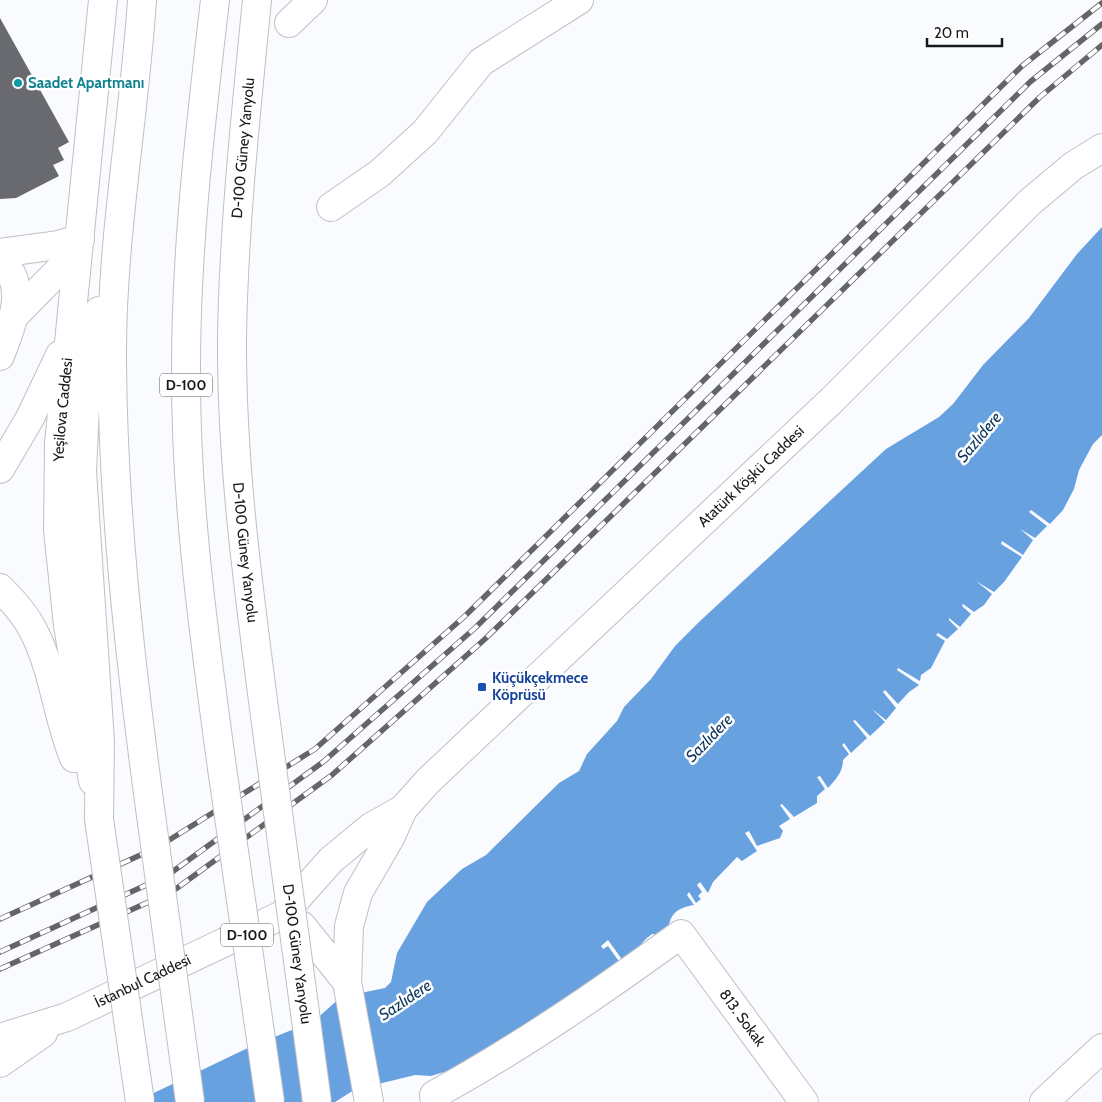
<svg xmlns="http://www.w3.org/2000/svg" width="1102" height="1102" viewBox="0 0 1102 1102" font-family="Cabin,sans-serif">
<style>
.water{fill:#68a1df}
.building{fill:#696a70}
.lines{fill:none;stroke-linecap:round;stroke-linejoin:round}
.minor-casing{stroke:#bfc0c6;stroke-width:30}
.major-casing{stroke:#bfc0c6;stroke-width:30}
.highway-casing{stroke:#bfc0c6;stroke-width:30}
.minor{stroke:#fff;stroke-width:28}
.major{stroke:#fff;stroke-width:28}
.highway{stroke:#fff;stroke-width:28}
.rail-casing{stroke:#646567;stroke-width:5.5}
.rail{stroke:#fff;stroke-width:4;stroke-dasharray:11;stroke-linecap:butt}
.major-bridge-casing{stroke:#bfc0c6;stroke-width:30;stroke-linecap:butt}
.highway-bridge-casing{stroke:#bfc0c6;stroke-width:30;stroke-linecap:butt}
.major-bridge{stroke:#fff;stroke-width:28}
.highway-bridge{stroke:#fff;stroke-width:28}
.culture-dot{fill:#0f9aa8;stroke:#fff;stroke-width:2}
.transit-dot{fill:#1a4fb4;stroke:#fff;stroke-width:2}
.labels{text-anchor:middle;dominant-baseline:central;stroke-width:5;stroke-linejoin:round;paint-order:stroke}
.shield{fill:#fff;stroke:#5d5d5f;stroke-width:1}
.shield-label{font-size:14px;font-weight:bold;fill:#17181a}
.culture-label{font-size:15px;font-weight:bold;fill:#0d838f;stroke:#fff;text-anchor:start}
.street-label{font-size:15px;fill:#17181a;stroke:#fff}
.transit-label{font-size:15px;font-weight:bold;fill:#164399;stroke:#fff;text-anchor:start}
.water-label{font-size:16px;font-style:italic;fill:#103961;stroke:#fff}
</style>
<rect width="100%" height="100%" fill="#fafbff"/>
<path class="water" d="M 1102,227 L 1102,435 L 1093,444 L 1079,470 L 1074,489 L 1063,510 L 1050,524 L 1031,510 L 1029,512 L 1047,526 L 1035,538 L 1020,529 L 1033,540 L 1023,555 L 1002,541 L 1001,544 L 1022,557 L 1004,582 L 994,592 L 976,581 L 992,594 L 984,605 L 974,612 L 963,604 L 962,606 L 971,614 L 960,627 L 949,618 L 949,620 L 958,629 L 947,639 L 938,633 L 936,635 L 945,641 L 931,668 L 921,675 L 920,681 L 898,668 L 897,670 L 919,685 L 909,692 L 898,704 L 885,690 L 883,692 L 896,708 L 886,720 L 872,709 L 885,722 L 870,736 L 855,720 L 853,721 L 867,738 L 851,753 L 844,743 L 842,745 L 849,754 L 843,760 C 843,772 836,779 828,788 L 820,776 L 817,777 L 825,789 L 817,796 L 817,803 L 794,817 L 782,804 L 780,805 L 790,819 L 779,826 L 783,831 L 780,838 L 757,846 L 749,831 L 745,833 L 757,851 L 742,861 L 737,857 L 713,882 L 708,893 L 700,882 L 697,885 L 702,892 L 698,896 L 701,899 L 696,903 L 689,892 L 687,895 L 694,905 C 678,908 671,912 668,929 L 662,935 L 652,934 C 640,942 635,954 626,965 L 608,940 L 601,946 L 603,949 L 608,946 L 623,967 L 599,985 L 591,980 L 552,1014 L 494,1043 L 464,1066 L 431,1076 L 415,1075 L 354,1090 L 335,1102 L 135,1102 L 252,1046 L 314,1021 L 341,997 L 385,988 L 391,982 L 397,953 L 427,902 L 462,869 L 486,855 L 559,783 L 579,771 L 587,754 L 617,721 L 624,707 L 651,679 L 675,646 L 699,622 L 886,449 L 939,417 L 953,404 L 983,365 L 1029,318 L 1077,254 Z"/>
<path class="building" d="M 0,18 L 69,142 L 58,148 L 64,160 L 53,165 L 59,176 L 16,198 L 0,199 Z"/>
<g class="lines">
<defs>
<g id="minor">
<path d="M 289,23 L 313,0"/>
<path d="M 331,207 L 380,173 L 425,132 L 481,62 L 579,0"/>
<path d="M 0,260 C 30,285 11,326 0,356"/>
<path id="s1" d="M 435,1102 L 434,1095 C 520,1048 601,992 681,934 L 804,1102"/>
<path d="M 1044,1102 L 1102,1048"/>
</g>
<g id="major">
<path id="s2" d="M 257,0 C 246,112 234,223 232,336 C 231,468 250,600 267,731"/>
<path d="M 0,253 L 58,245 L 80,239"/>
<path d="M 16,314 L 70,259 L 78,243"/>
<path d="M 0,469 L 30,418 L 60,355"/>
<path d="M 0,588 C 12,600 25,614 33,630 C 54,670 57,717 74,758"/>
<path id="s3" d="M 93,781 L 68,625 L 58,530 L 59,443 L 103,0"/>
<path d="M 282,915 L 302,926 L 347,982"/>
<path id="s4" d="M 0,1038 L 67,1017 L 282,915 L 331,860 L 371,827 L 403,809 L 428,781 L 832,400 L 1030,202 L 1073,166 L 1102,148"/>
<path d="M 0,1063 L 43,1033"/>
<path d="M 369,1102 L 347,982 L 349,926 L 358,893 L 390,838 L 403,809"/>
</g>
<path id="highway" d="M 142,0 C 134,121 111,240 112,361 C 113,511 130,660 150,808
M 215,0 C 201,122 186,244 186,367 C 185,502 204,635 222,768
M 99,311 L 85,406 L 82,471 L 100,742 L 99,819"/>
</defs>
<use href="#minor" class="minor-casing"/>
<use href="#major" class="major-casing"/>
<use href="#highway" class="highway-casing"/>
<use href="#minor" class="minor"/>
<use href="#major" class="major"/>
<use href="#highway" class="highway"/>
<defs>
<path id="rail" d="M 0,919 L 158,847 L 315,749 L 465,616 L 1022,66 L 1102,3
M 0,952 L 168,875 L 323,762 L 475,628 L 1030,82 L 1102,24
M 0,969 L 173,891 L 332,775 L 485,639 L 1040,97 L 1102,45"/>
</defs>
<use href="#rail" class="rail-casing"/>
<use href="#rail" class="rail"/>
<defs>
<g id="major-bridge">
<path id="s5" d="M 267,731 L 317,1102"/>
<path d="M 99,819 L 140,1102"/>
</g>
<path id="highway-bridge" d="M 222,768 L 270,1102
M 150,808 L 190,1102"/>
</defs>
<use href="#major-bridge" class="major-bridge-casing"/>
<use href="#highway-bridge" class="highway-bridge-casing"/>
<use href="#major-bridge" class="major-bridge"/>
<use href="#highway-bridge" class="highway-bridge"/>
</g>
<circle class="culture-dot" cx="18" cy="83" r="5"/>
<rect class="transit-dot" x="477" y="682" width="10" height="10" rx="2.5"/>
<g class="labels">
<g class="shield">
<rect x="160" y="373.5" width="52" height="23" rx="4"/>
<rect x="221" y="923.5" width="52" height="23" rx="4"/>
</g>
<g class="shield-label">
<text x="186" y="385">D-100</text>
<text x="247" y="935">D-100</text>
</g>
<g class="culture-label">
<text x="28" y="83">Saadet Apartmanı</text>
</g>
<g class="street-label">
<text transform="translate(243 148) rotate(-85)">D-100 Güney Yanyolu</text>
<text stroke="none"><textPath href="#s3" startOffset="374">Yeşilova Caddesi</textPath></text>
<text stroke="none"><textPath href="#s4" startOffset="952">Atatürk Köşkü Caddesi</textPath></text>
<text stroke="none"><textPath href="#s2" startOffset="554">D-100 Güney Yanyolu</textPath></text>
<text stroke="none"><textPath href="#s5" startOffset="225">D-100 Güney Yanyolu</textPath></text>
<text stroke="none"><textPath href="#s4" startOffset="154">İstanbul Caddesi</textPath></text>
<text stroke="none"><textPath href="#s1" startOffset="406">813. Sokak</textPath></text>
</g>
<g class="transit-label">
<text x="492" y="678">Küçükçekmece<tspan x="492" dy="17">Köprüsü</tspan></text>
</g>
<g class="water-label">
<text transform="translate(979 437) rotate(-50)">Sazlıdere</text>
<text transform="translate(709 738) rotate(-46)">Sazlıdere</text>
<text transform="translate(405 1000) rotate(-34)">Sazlıdere</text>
</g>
</g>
<path d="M927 38v8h75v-8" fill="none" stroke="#17181a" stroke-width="2.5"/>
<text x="934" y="38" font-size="15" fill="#17181a" stroke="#ffffff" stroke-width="4" paint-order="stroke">20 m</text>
</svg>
